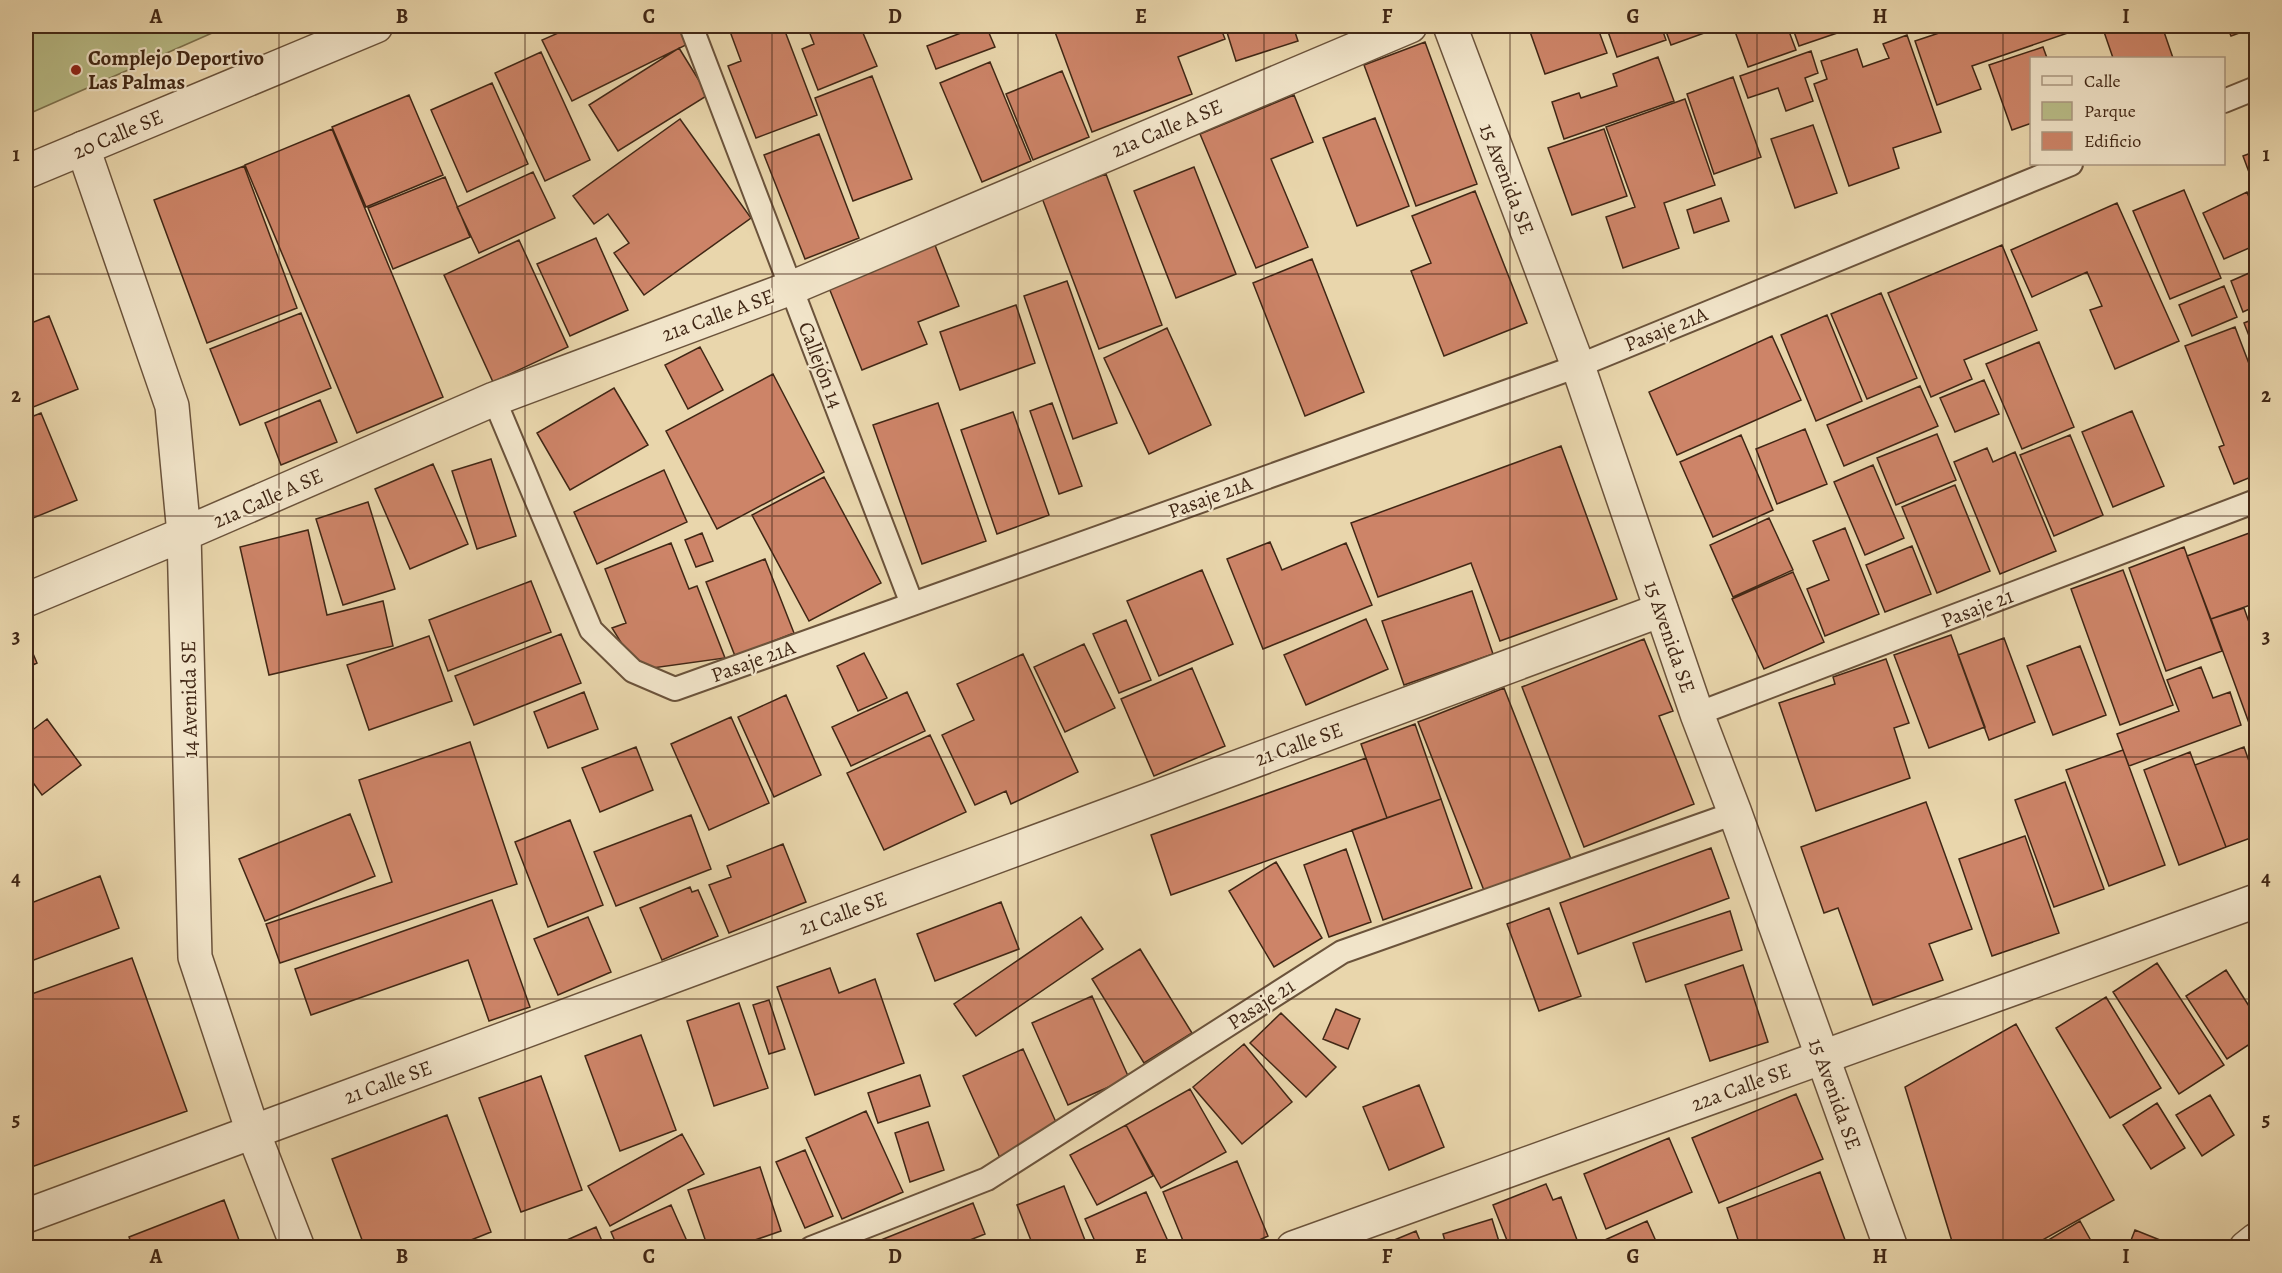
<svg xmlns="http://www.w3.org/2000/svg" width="2282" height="1273" viewBox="0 0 2282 1273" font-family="Alegreya,serif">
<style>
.green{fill:#b9bd88;stroke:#7d724e;stroke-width:1.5}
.building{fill:#cd8468;stroke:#412715;stroke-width:1.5}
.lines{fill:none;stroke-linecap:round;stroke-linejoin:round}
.service-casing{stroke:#6b533b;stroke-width:26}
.minor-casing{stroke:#6b533b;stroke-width:36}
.tertiary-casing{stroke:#6b533b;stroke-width:36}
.service{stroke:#f1e4c9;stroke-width:22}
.minor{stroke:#f1e4c9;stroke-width:33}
.tertiary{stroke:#f1e4c9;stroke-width:33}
.grid{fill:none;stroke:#412715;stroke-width:1.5;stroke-opacity:0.55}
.poi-dot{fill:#8f2418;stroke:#f1e4c9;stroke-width:2}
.labels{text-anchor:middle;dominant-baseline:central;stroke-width:4.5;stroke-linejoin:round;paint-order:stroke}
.poi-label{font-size:21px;font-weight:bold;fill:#412715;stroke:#f1e4c9;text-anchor:start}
.street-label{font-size:21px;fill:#412715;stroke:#f1e4c9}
.neatline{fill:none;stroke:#412715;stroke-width:2}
.grid-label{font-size:20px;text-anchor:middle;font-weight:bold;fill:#412715}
</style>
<rect width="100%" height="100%" fill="#e9d6ac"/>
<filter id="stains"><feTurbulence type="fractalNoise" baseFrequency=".00333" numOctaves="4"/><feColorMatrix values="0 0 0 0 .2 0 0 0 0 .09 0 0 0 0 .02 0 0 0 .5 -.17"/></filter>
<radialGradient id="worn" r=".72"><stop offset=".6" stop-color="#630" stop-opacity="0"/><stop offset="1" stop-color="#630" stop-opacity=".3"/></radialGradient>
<path class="green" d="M 26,26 L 228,26 L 26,115 Z"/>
<path class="building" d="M 574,26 L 684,26 L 692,42 L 572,101 L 542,40 Z
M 728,26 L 783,26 L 817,115 L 756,138 L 728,66 L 741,61 Z
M 807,26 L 860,26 L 877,66 L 818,90 L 802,49 L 814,44 Z
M 924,26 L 944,26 L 927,32 Z
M 979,26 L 986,26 L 995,47 L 936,69 L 927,46 Z
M 1071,26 L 1220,26 L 1225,39 L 1178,57 L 1192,94 L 1092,132 L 1055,32 Z
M 1225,26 L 1293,26 L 1298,41 L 1236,61 Z
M 1528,26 L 1597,26 L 1607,53 L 1545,74 Z
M 1606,26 L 1661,26 L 1666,40 L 1617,57 Z
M 1664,26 L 1720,26 L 1721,27 L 1671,45 Z
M 1733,26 L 1787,26 L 1796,50 L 1748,67 Z
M 1792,26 L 1844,26 L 1846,30 L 1799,46 Z
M 1960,26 L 2088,26 L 1972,66 L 1981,89 L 1937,105 L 1915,41 Z
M 2102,26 L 2162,26 L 2173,58 L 2113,58 Z
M 2227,26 L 2256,26 L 2256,27 L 2231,36 Z
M 1907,35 L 1941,132 L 1893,148 L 1899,168 L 1849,186 L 1814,84 L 1827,79 L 1821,61 L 1857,49 L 1863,67 L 1889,58 L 1883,44 Z
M 1425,42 L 1477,184 L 1416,206 L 1364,65 Z
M 2043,47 L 2047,58 L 2032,58 L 2032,123 L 2012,130 L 1989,65 Z
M 679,48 L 708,95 L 618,151 L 589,105 Z
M 1811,51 L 1818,73 L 1805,78 L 1813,101 L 1786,111 L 1778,88 L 1748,98 L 1740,76 Z
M 541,52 L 590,160 L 545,181 L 495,73 Z
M 1658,57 L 1674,101 L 1564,139 L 1552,102 L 1579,93 L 1581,98 L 1617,86 L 1613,74 Z
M 990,62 L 1031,161 L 982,182 L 940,83 Z
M 1062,71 L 1089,137 L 1033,160 L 1006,94 Z
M 872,76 L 912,179 L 853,201 L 815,98 Z
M 1733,77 L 1761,157 L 1714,174 L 1687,94 Z
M 492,83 L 528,164 L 467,192 L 431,110 Z
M 409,95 L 443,175 L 366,207 L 332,127 Z
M 1294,95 L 1313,142 L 1271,159 L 1308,247 L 1256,268 L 1200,134 Z
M 1685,99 L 1715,185 L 1664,203 L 1679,248 L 1623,268 L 1606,217 L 1635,207 L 1606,127 Z
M 1375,118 L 1409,206 L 1357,226 L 1323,138 Z
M 680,119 L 751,218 L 644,295 L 614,253 L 629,243 L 608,214 L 594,224 L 573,196 Z
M 1813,125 L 1837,193 L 1795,208 L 1771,139 Z
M 332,129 L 443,397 L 357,433 L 245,165 Z
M 1604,129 L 1627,196 L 1572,215 L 1548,148 Z
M 819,134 L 859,238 L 805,259 L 764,155 Z
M 2256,151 L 2256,191 L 2243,156 Z
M 244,166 L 297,308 L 207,343 L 154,200 Z
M 1194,167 L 1236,274 L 1176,298 L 1134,191 Z
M 533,172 L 555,218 L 479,253 L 457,207 Z
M 1106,174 L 1162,325 L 1099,349 L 1042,198 Z
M 445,177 L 470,237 L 393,269 L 368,208 Z
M 2184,190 L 2221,278 L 2170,299 L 2133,211 Z
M 1475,191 L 1527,323 L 1444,356 L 1411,271 L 1431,263 L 1412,216 Z
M 2247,192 L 2256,215 L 2256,245 L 2224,259 L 2203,213 Z
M 1721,198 L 1729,221 L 1694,233 L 1687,210 Z
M 2117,203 L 2179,341 L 2115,369 L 2090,310 L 2102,306 L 2087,272 L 2032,297 L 2011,250 Z
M 596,238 L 628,310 L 570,336 L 537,264 Z
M 519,240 L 568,347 L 493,382 L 444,275 Z
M 933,240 L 959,306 L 918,322 L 927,344 L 862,370 L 827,283 Z
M 2002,245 L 2037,330 L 1964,360 L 1972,379 L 1931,397 L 1888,293 Z
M 1312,259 L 1364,392 L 1305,416 L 1253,283 Z
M 2256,270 L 2256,306 L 2243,312 L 2231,281 Z
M 1067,281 L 1117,423 L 1073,439 L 1024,296 Z
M 2224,286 L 2237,317 L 2192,336 L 2179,305 Z
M 1881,293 L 1917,378 L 1867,399 L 1831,314 Z
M 1016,305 L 1035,363 L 960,390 L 940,332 Z
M 301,313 L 331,388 L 240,425 L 210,349 Z
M 1827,315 L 1862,401 L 1816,421 L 1781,335 Z
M 49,316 L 78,389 L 26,410 L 26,325 Z
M 2256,318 L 2256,354 L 2244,323 Z
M 2235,327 L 2256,382 L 2256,475 L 2234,484 L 2219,447 L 2224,445 L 2185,346 Z
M 1167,328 L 1211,425 L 1149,454 L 1104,358 Z
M 1772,336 L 1801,400 L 1677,455 L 1649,392 Z
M 2039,342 L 2074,427 L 2022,449 L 1986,364 Z
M 700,347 L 723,390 L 688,409 L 665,365 Z
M 773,374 L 824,472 L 717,529 L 666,431 Z
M 1984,380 L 1999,414 L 1955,432 L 1940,398 Z
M 1920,386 L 1938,426 L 1844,466 L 1827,425 Z
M 614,388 L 648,445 L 570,490 L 537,433 Z
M 320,400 L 337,442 L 281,465 L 265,423 Z
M 938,403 L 986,541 L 922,564 L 873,425 Z
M 1052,403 L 1082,486 L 1059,494 L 1030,411 Z
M 2132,411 L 2164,486 L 2113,507 L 2082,432 Z
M 1013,412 L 1049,515 L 997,534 L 961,430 Z
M 41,413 L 77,500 L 26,521 L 26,419 Z
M 1805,429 L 1827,484 L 1777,504 L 1756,449 Z
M 1937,434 L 1956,480 L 1896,505 L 1877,458 Z
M 1741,435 L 1773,510 L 1713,537 L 1680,462 Z
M 2070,435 L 2103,515 L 2054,536 L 2020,455 Z
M 1561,446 L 1617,599 L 1500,641 L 1471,563 L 1378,597 L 1351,523 Z
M 1987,448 L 1993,462 L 2015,452 L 2056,551 L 2000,574 L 1954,462 Z
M 491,459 L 516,536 L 477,549 L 452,471 Z
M 433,464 L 468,544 L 410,569 L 375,489 Z
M 1873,465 L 1904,538 L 1865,555 L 1834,482 Z
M 664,470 L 687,522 L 597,564 L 574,512 Z
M 824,477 L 881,583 L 809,621 L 752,515 Z
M 1955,485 L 1990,571 L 1937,593 L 1902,507 Z
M 368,502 L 395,589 L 343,605 L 316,519 Z
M 1769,518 L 1793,570 L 1733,597 L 1710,545 Z
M 1845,528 L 1879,614 L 1825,636 L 1807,589 L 1829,580 L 1813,541 Z
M 308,530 L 327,615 L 383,601 L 393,646 L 269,675 L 240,547 Z
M 2252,532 L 2256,544 L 2256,603 L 2211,619 L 2187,556 Z
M 702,533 L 713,561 L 696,567 L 685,540 Z
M 1270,542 L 1282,570 L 1346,543 L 1372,605 L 1263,649 L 1227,559 Z
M 671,543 L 689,589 L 697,586 L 725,658 L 638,670 L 612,628 L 626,623 L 605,569 Z
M 1912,546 L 1931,594 L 1885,612 L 1866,565 Z
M 2184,547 L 2222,651 L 2166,671 L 2129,568 Z
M 765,559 L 794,633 L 735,656 L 706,582 Z
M 1202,570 L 1233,644 L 1159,676 L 1127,601 Z
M 2123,570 L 2173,705 L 2120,725 L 2071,589 Z
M 1793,572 L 1824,642 L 1764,669 L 1732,599 Z
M 531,581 L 551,632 L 448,671 L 429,620 Z
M 1472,591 L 1493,654 L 1404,685 L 1382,621 Z
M 2244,608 L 2256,642 L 2256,720 L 2249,723 L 2211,619 Z
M 1366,619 L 1388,669 L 1306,705 L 1284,655 Z
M 1126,620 L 1151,680 L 1119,693 L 1093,634 Z
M 561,634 L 581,683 L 474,725 L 455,676 Z
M 1951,635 L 1985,727 L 1929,748 L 1894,655 Z
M 429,636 L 452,701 L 369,730 L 347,665 Z
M 26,637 L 37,663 L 26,668 Z
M 2004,638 L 2035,722 L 1989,740 L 1958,655 Z
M 1644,639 L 1673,711 L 1659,716 L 1694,804 L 1584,847 L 1522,687 Z
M 1084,644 L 1115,708 L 1065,732 L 1034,667 Z
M 2080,646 L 2106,715 L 2053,735 L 2027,666 Z
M 864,653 L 887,698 L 858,711 L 837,666 Z
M 1023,654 L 1078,772 L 1011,804 L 1006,791 L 975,805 L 942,735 L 974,720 L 957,684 Z
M 1886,659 L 1909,723 L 1894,728 L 1910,778 L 1816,811 L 1779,703 L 1835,684 L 1833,677 Z
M 2201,667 L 2213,698 L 2230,692 L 2241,725 L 2129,766 L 2117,734 L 2179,711 L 2167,680 Z
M 1192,668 L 1225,746 L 1154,776 L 1121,699 Z
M 1504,688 L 1571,859 L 1485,893 L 1418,722 Z
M 584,692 L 598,729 L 548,748 L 534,712 Z
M 907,692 L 925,731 L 851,766 L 832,727 Z
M 786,695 L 821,775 L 774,797 L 738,717 Z
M 731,717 L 769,803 L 709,830 L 671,744 Z
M 47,719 L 81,765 L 42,795 L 26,773 L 26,735 Z
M 1415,724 L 1441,799 L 1387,818 L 1361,744 Z
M 930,735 L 966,812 L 884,850 L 847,773 Z
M 470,742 L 517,884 L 280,963 L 266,924 L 392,882 L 359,780 Z
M 636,747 L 653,790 L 600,812 L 582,768 Z
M 2244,747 L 2256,781 L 2256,836 L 2226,847 L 2195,765 Z
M 2123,750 L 2165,865 L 2109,886 L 2066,770 Z
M 2190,752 L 2226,847 L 2179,865 L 2144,770 Z
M 1366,758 L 1387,818 L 1171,895 L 1151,835 Z
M 2065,782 L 2104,889 L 2054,907 L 2015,800 Z
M 1441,799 L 1472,888 L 1383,920 L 1352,830 Z
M 1926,802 L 1972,929 L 1929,944 L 1943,980 L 1873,1005 L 1838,908 L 1824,913 L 1801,847 Z
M 350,814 L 375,876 L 265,921 L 239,859 Z
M 691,815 L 711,869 L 616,906 L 594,852 Z
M 570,820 L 603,905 L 548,927 L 515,842 Z
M 2025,836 L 2059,933 L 1992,956 L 1959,859 Z
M 783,844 L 806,902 L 729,933 L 709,885 L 731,877 L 727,866 Z
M 1711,848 L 1729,898 L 1578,954 L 1560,903 Z
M 1346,849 L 1371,922 L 1329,937 L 1304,865 Z
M 1276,862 L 1322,938 L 1274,967 L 1229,891 Z
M 100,876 L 119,928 L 26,963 L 26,905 Z
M 690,887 L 692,892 L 698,890 L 718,936 L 662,960 L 640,908 Z
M 492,900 L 530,1007 L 489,1021 L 468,960 L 311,1015 L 295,969 Z
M 1001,902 L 1019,949 L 935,981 L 917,934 Z
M 1549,908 L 1581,996 L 1539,1011 L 1507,924 Z
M 1730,911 L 1742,950 L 1646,982 L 1633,943 Z
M 588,917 L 611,972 L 558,995 L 534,939 Z
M 1081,917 L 1103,949 L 976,1036 L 954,1004 Z
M 1140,949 L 1192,1033 L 1144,1063 L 1092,979 Z
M 132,958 L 187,1111 L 26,1169 L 26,996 Z
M 2157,963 L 2224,1065 L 2179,1094 L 2113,992 Z
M 1743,965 L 1768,1042 L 1710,1061 L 1685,985 Z
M 830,968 L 839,993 L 875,979 L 904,1063 L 815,1095 L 777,987 Z
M 2226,970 L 2256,1017 L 2256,1040 L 2227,1059 L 2186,996 Z
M 1092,996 L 1129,1078 L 1068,1105 L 1032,1023 Z
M 2106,997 L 2161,1088 L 2110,1118 L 2056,1028 Z
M 769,1000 L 785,1049 L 769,1054 L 753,1005 Z
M 739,1003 L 768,1088 L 714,1106 L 687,1021 Z
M 1336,1009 L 1360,1019 L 1348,1049 L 1323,1039 Z
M 1281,1013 L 1336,1067 L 1306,1097 L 1250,1043 Z
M 2016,1024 L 2114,1200 L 2028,1248 L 1954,1248 L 1905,1087 Z
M 641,1035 L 676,1130 L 620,1151 L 585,1056 Z
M 1244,1044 L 1292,1102 L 1242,1144 L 1193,1087 Z
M 1023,1049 L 1060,1131 L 1000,1158 L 963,1076 Z
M 920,1075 L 930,1106 L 878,1123 L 868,1093 Z
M 541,1076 L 582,1190 L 521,1212 L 479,1098 Z
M 1419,1085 L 1444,1147 L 1389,1170 L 1363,1107 Z
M 1190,1089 L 1226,1152 L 1161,1188 L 1126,1125 Z
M 1796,1094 L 1823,1159 L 1719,1203 L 1692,1138 Z
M 2210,1095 L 2234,1135 L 2202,1156 L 2176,1115 Z
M 2157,1103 L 2185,1148 L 2151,1169 L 2123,1125 Z
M 866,1111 L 903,1192 L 842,1219 L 806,1138 Z
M 447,1115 L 491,1232 L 451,1248 L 365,1248 L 332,1159 Z
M 928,1122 L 944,1170 L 910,1182 L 895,1133 Z
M 1126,1125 L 1153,1176 L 1097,1205 L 1070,1155 Z
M 682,1134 L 704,1174 L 610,1226 L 588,1186 Z
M 1669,1138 L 1692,1192 L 1606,1229 L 1584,1174 Z
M 805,1150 L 833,1216 L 805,1228 L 776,1162 Z
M 1237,1161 L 1268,1236 L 1242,1248 L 1186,1248 L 1163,1192 Z
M 760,1167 L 781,1231 L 732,1248 L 708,1248 L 688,1190 Z
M 1820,1172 L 1848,1248 L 1741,1248 L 1727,1208 Z
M 1546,1184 L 1553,1200 L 1561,1197 L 1580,1248 L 1510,1248 L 1493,1205 Z
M 1064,1186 L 1088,1248 L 1034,1248 L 1017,1205 Z
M 1146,1192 L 1171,1248 L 1098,1248 L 1085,1219 Z
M 224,1200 L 242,1248 L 133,1248 L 129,1237 Z
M 973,1203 L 985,1234 L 950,1248 L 861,1248 Z
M 671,1205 L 690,1248 L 618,1248 L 611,1232 Z
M 1492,1219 L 1501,1248 L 1447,1248 L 1443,1234 Z
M 1647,1221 L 1659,1248 L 1587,1248 Z
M 2080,1221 L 2095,1248 L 2035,1248 Z
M 596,1227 L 605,1248 L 570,1248 L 567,1240 Z
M 2135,1230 L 2180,1248 L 2128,1248 Z
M 1416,1231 L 1423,1248 L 1375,1248 Z
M 987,1241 L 990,1248 L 971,1248 Z"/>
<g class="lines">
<defs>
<path id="service" d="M 691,26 L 912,604
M 2224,101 L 2256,88
M 494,399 L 591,630 L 633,671 L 675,689 L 1578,366 L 2071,164
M 1697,714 L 2256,501
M 811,1248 L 987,1179 L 1342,952 L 1735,813"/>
<path id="minor" d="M 83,148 L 172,406 L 184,534 L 195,957 L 253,1132 L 298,1248
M 26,600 L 184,534 L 494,399 L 791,288 L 1410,26
M 26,1216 L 1661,610
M 1293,1248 L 2256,901
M 2246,1248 L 2256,1240"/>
<path id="tertiary" d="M 1450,26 L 1578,366 L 1697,714 L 1735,813 L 1891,1248
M 26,172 L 376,26"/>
</defs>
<use href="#service" class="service-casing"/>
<use href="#minor" class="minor-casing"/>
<use href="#tertiary" class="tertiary-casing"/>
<use href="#service" class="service"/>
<use href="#minor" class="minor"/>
<use href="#tertiary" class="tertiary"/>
</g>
<path class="grid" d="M 279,26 L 279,1248M 525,26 L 525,1248M 772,26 L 772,1248M 1018,26 L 1018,1248M 1264,26 L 1264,1248M 1510,26 L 1510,1248M 1757,26 L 1757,1248M 2003,26 L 2003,1248M 26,274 L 2256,274M 26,516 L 2256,516M 26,757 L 2256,757M 26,999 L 2256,999"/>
<circle class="poi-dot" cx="76" cy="70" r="6"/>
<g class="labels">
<g class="poi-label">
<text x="88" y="58">Complejo Deportivo<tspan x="88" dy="24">Las Palmas</tspan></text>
</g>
<g class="street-label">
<text transform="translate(1167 128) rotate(-23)">21a Calle A SE</text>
<text transform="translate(118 134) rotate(-23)">20 Calle SE</text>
<text transform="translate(1507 179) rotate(69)">15 Avenida SE</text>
<text transform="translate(718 315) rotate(-20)">21a Calle A SE</text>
<text transform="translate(1666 329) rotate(-22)">Pasaje 21A</text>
<text transform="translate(821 365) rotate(69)">Callejón 14</text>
<text transform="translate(1210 497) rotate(-20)">Pasaje 21A</text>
<text transform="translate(268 498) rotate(-24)">21a Calle A SE</text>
<text transform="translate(1977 608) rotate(-21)">Pasaje 21</text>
<text transform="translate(1670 637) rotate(71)">15 Avenida SE</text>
<text transform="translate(753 661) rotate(-20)">Pasaje 21A</text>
<text transform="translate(189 699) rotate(-91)">14 Avenida SE</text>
<text transform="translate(1299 744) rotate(-20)">21 Calle SE</text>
<text transform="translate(843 913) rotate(-20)">21 Calle SE</text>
<text transform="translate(1261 1004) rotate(-33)">Pasaje 21</text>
<text transform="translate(388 1082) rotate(-20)">21 Calle SE</text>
<text transform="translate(1741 1087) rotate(-20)">22a Calle SE</text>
<text transform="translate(1835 1094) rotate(70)">15 Avenida SE</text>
</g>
</g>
<rect width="2282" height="1273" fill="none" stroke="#e9d6ac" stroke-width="66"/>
<rect x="2030" y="57" width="195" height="108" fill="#f1e4c9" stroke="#ab9881" stroke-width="1.5"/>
<rect x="2042" y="76" width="30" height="9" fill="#f1e4c9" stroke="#ab9881" stroke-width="1.5"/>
<text x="2084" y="87" font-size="18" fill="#412715">Calle</text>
<rect x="2042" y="102" width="30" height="18" fill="#b9bd88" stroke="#ab9881" stroke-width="1.5"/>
<text x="2084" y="117" font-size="18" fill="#412715">Parque</text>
<rect x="2042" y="132" width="30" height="18" fill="#cd8468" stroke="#ab9881" stroke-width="1.5"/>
<text x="2084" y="147" font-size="18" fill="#412715">Edificio</text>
<rect x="33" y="33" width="2216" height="1207" class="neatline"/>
<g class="grid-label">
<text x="156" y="23">A</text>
<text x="402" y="23">B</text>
<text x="649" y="23">C</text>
<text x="895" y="23">D</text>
<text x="1141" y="23">E</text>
<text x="1387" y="23">F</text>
<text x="1633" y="23">G</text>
<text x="1880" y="23">H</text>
<text x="2126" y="23">I</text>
<text x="16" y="161">1</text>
<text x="2266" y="161">1</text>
<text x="16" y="402">2</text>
<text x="2266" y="402">2</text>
<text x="16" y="643">3</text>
<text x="2266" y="643">3</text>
<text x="16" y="885">4</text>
<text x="2266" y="885">4</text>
<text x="16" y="1126">5</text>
<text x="2266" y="1126">5</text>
<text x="156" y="1263">A</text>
<text x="402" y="1263">B</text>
<text x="649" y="1263">C</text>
<text x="895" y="1263">D</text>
<text x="1141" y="1263">E</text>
<text x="1387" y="1263">F</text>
<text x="1633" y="1263">G</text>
<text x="1880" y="1263">H</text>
<text x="2126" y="1263">I</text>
</g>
<rect width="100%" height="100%" filter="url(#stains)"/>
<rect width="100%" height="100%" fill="url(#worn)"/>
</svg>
